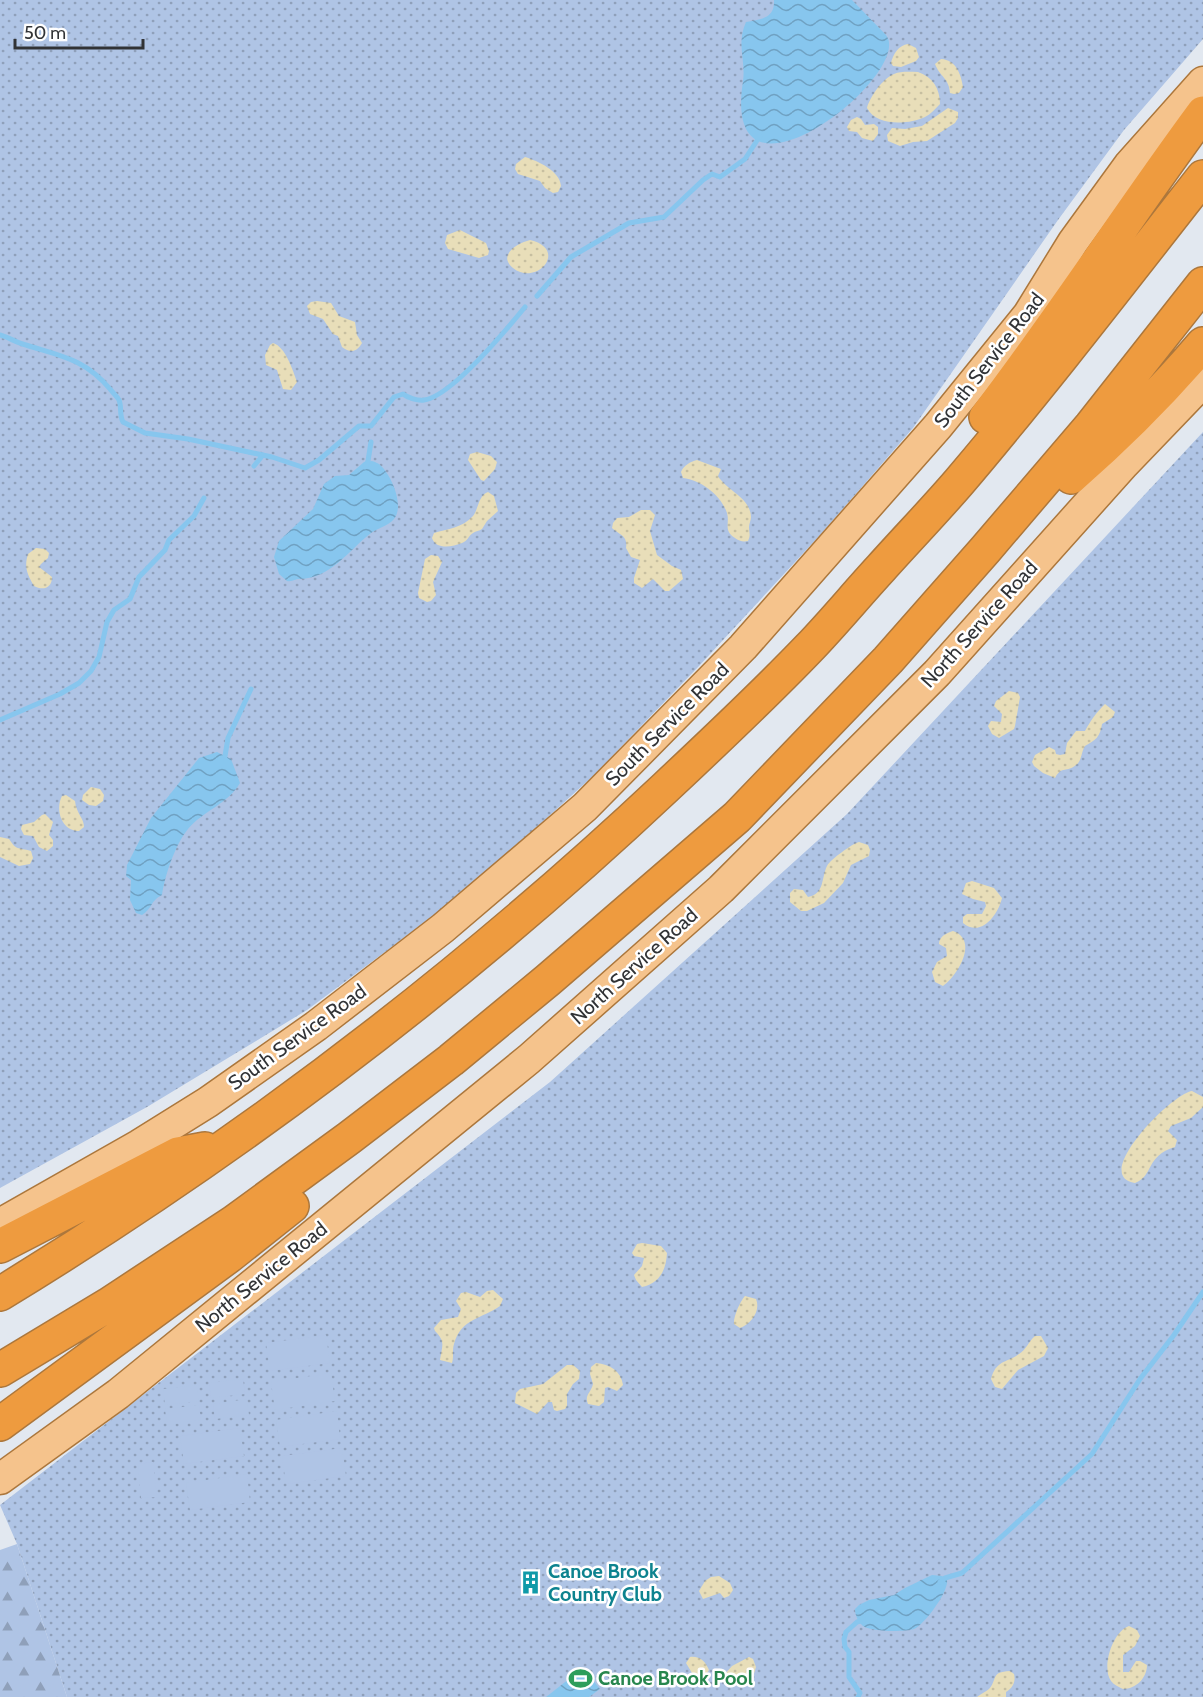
<svg xmlns="http://www.w3.org/2000/svg" width="1203" height="1697" viewBox="0 0 1203 1697" font-family="Cabin,sans-serif">
<style>
.grass{fill:url(#grass-dots)}
.forest{fill:url(#forest-firs)}
.sand{fill:url(#sand-dots)}
.pitch{fill:#afc4e5}
.water{fill:url(#water-waves)}
.lines{fill:none;stroke-linecap:round;stroke-linejoin:round}
.stream{stroke:#87c6ee;stroke-width:5}
.major-casing{stroke:#ac773c;stroke-width:33}
.highway-casing{stroke:#ac773c;stroke-width:36}
.major{stroke:#f5c38c;stroke-width:30}
.highway{stroke:#ee9b3f;stroke-width:33}
.labels{text-anchor:middle;dominant-baseline:central;stroke-width:5;stroke-linejoin:round;paint-order:stroke}
.street-label{font-size:20px;fill:#313336;stroke:#fff}
.culture-label{font-size:20px;font-weight:bold;fill:#0d838f;stroke:#fff;text-anchor:start}
.leisure-label{font-size:20px;font-weight:bold;fill:#27864d;stroke:#fff;text-anchor:start}
</style>
<defs>
<pattern id="grass-dots" width="8" height="8" patternUnits="userSpaceOnUse" patternTransform="scale(1.5)"><rect width="8" height="8" fill="#afc4e5"/><path d="M2 2h.1M6 6h.1" fill="none" stroke="#8fa0ba" stroke-width="1.8" stroke-linecap="round"/></pattern>
<pattern id="forest-firs" width="22" height="20" patternUnits="userSpaceOnUse" patternTransform="scale(1.5)"><rect width="22" height="20" fill="#afc4e5"/><path d="M5 1l3.5 6h-7zM16 11l3.5 6h-7z" fill="#8fa0ba"/></pattern>
<pattern id="sand-dots" width="8" height="8" patternUnits="userSpaceOnUse" patternTransform="scale(1.5)"><rect width="8" height="8" fill="#e8deb9"/><path d="M2 2h.1M6 6h.1" fill="none" stroke="#c7bfa0" stroke-width="1.8" stroke-linecap="round"/></pattern>
<pattern id="water-waves" width="16" height="10" patternUnits="userSpaceOnUse" patternTransform="scale(1.5)"><rect width="16" height="10" fill="#87c6ee"/><path d="M0 5q4-4 8 0t8 0" fill="none" stroke="#6fa1c2"/></pattern>
</defs>
<rect width="100%" height="100%" fill="#e2e8f0"/>
<path class="grass" d="M 0,0 L 1203,0 L 1203,39 L 1124,130 L 1058,220 L 913,428 L 821,534 L 699,666 L 593,776 L 514,848 L 436,914 L 307,1010 L 147,1107 L 0,1188 Z
M 1203,432 L 1203,1697 L 67,1697 L 17,1544 L 0,1505 L 550,1082 L 847,814 Z"/>
<path class="forest" d="M 17,1544 L 67,1697 L 0,1697 L 0,1550 Z"/>
<path class="sand" d="M 908,44 L 916,48 L 919,57 L 916,61 L 901,67 L 893,66 L 891,63 C 893,54 899,45 908,44 Z
M 941,59 C 956,60 961,74 963,87 L 959,93 L 954,94 L 950,93 C 949,78 940,77 935,64 Z
M 918,72 C 933,77 940,89 940,104 C 935,109 931,114 925,117 C 908,125 876,126 867,108 C 870,97 882,79 894,74 C 901,71 910,72 918,72 Z
M 948,108 L 958,112 L 958,118 L 955,123 L 927,141 L 913,142 L 900,146 L 888,141 L 887,135 L 892,128 L 905,129 L 922,126 Z
M 857,117 L 861,119 L 865,125 L 874,124 L 878,127 L 878,134 L 873,141 L 862,138 L 857,132 L 849,131 L 847,127 L 851,120 Z
M 525,157 C 538,161 560,171 561,186 L 558,192 L 553,193 L 545,188 L 540,181 L 518,174 L 515,169 L 516,164 Z
M 460,230 L 486,243 L 489,251 L 488,255 L 479,258 L 448,249 L 445,243 L 447,235 Z
M 530,240 C 569,249 537,287 513,268 C 497,255 518,243 530,240 Z
M 317,301 L 331,303 L 339,316 L 355,322 L 357,335 L 362,343 C 356,353 350,353 342,347 L 338,336 L 333,334 L 323,319 L 310,314 L 307,306 L 311,302 Z
M 273,343 C 286,347 293,371 297,382 L 291,390 L 283,389 L 277,370 L 266,365 L 265,355 L 270,345 Z
M 477,452 L 491,456 L 497,462 L 495,469 L 484,481 L 481,480 L 468,460 L 470,454 Z
M 697,460 L 721,469 L 718,476 C 727,491 750,497 751,517 C 751,520 749,524 749,527 C 749,533 751,535 748,541 C 743,542 739,541 735,538 C 723,531 730,523 727,513 C 721,495 701,480 683,478 L 681,472 C 684,465 690,462 697,460 Z
M 488,492 L 494,496 L 498,511 L 487,521 L 482,529 C 479,531 476,531 473,533 C 468,536 468,541 462,543 C 452,547 436,550 432,538 L 434,533 C 448,529 462,528 473,516 C 479,508 478,496 488,492 Z
M 641,510 L 650,510 L 655,515 L 650,531 L 657,555 L 672,566 L 681,570 L 683,579 L 669,591 L 665,591 L 653,579 L 642,588 L 634,583 L 634,578 L 640,560 L 631,557 L 626,548 C 628,536 620,535 612,528 L 613,523 L 617,518 L 629,517 Z
M 36,548 L 45,549 L 49,553 L 48,558 L 41,564 L 39,567 L 52,577 C 52,588 43,591 34,586 C 27,574 24,567 28,554 Z
M 431,555 L 438,556 L 442,562 L 433,582 L 436,595 L 431,601 L 427,602 L 419,598 L 418,593 L 425,559 Z
M 1009,691 L 1018,693 L 1020,697 L 1015,726 L 1014,729 L 999,738 L 992,734 L 988,726 L 991,721 L 1001,722 L 1002,714 L 994,706 L 996,701 Z
M 1105,704 L 1115,712 L 1113,717 L 1102,724 C 1100,737 1096,740 1085,746 C 1081,752 1082,761 1076,765 C 1067,773 1062,765 1055,778 L 1043,773 L 1034,766 L 1032,762 L 1035,755 L 1049,747 L 1055,750 L 1056,754 L 1060,755 L 1065,754 L 1067,743 L 1076,731 L 1085,731 C 1091,720 1096,713 1105,704 Z
M 91,787 L 100,789 L 104,795 L 103,801 L 96,806 L 89,805 L 82,800 L 83,795 Z
M 66,795 L 75,801 C 76,813 84,818 84,827 L 79,831 C 61,831 55,809 62,796 Z
M 45,814 L 53,822 L 49,835 L 53,840 L 53,846 L 47,851 L 39,847 L 33,836 L 24,835 L 21,829 L 22,825 L 34,822 L 42,815 Z
M 0,837 L 9,839 C 17,851 17,847 31,851 L 33,858 L 30,864 L 19,866 L 0,857 Z
M 859,842 L 868,845 L 870,850 L 869,856 L 851,865 L 843,883 L 824,903 L 807,911 L 801,911 L 790,902 L 790,893 L 794,889 L 803,890 L 808,897 C 825,894 821,878 827,866 C 831,859 852,844 859,842 Z
M 972,881 L 994,888 L 1002,898 C 998,915 981,938 963,923 L 963,917 L 967,914 L 982,914 L 986,906 L 985,902 L 973,899 L 962,894 L 966,883 Z
M 953,931 C 979,940 958,975 943,986 L 935,982 L 932,972 L 937,962 L 947,956 L 946,948 L 939,944 C 939,936 947,933 953,931 Z
M 1192,1091 L 1203,1097 L 1203,1107 L 1191,1118 L 1171,1126 L 1168,1131 L 1177,1140 L 1175,1147 C 1145,1156 1154,1176 1135,1183 C 1090,1177 1171,1094 1192,1091 Z
M 642,1243 L 661,1246 L 667,1253 C 666,1270 660,1283 642,1287 L 636,1280 L 634,1275 L 642,1266 L 644,1258 L 634,1256 L 632,1253 L 637,1244 Z
M 493,1290 L 503,1299 L 500,1306 C 482,1319 461,1318 454,1344 C 452,1350 454,1356 452,1363 L 440,1360 C 442,1346 446,1342 435,1331 L 434,1328 L 441,1320 L 458,1317 L 461,1309 L 456,1301 L 461,1293 L 466,1292 L 480,1297 L 487,1291 Z
M 745,1296 L 756,1299 C 761,1311 751,1324 740,1328 L 734,1324 C 733,1318 740,1301 745,1296 Z
M 1035,1336 L 1041,1336 L 1048,1348 L 1044,1356 L 1018,1370 L 1002,1389 L 995,1387 L 991,1379 C 996,1360 1006,1363 1019,1354 C 1026,1350 1029,1341 1035,1336 Z
M 596,1363 C 610,1364 621,1371 623,1385 L 617,1391 L 608,1387 L 605,1388 L 604,1402 L 599,1406 L 588,1404 C 584,1395 591,1393 593,1384 L 590,1374 L 591,1367 Z
M 567,1365 L 573,1365 L 580,1371 L 579,1379 L 573,1384 L 567,1394 L 567,1406 L 565,1409 L 557,1411 L 554,1410 L 552,1402 L 548,1402 L 537,1414 L 515,1403 L 516,1393 L 520,1389 L 543,1384 Z
M 719,1576 L 730,1583 L 733,1590 L 729,1596 L 724,1598 L 720,1593 L 703,1599 L 699,1591 L 705,1581 L 711,1577 Z
M 1129,1626 L 1137,1630 L 1140,1636 L 1135,1646 L 1123,1655 L 1123,1672 L 1129,1672 L 1136,1661 L 1140,1661 L 1147,1665 C 1147,1678 1136,1689 1123,1689 C 1119,1687 1114,1685 1111,1681 C 1101,1667 1113,1631 1129,1626 Z
M 690,1657 C 700,1656 705,1661 709,1670 L 707,1673 L 697,1677 L 692,1673 L 686,1663 Z
M 749,1657 L 753,1659 L 756,1667 L 753,1677 L 746,1681 L 740,1675 L 734,1681 L 725,1679 L 724,1675 L 732,1666 Z
M 1010,1671 L 1014,1674 C 1016,1681 1013,1688 1006,1692 L 1006,1697 L 977,1697 C 980,1694 986,1692 989,1689 C 998,1679 990,1672 1010,1671 Z"/>
<path class="pitch" d="M 326,1335 L 330,1363 L 270,1371 L 266,1343 Z
M 331,1373 L 335,1401 L 275,1410 L 271,1382 Z
M 243,1379 L 245,1394 L 211,1398 L 209,1383 Z
M 197,1385 L 199,1401 L 165,1405 L 163,1389 Z
M 247,1399 L 249,1415 L 215,1419 L 213,1404 Z
M 199,1405 L 201,1420 L 167,1425 L 165,1409 Z
M 337,1411 L 340,1439 L 280,1447 L 276,1420 Z
M 240,1428 L 244,1456 L 184,1464 L 180,1436 Z
M 342,1448 L 346,1476 L 286,1484 L 282,1456 Z
M 153,1462 L 157,1497 L 141,1498 L 138,1464 Z
M 247,1474 L 250,1502 L 190,1510 L 186,1483 Z"/>
<path class="water" d="M 774,0 L 852,0 L 886,35 C 916,73 720,229 743,81 C 746,60 736,44 746,22 C 761,19 775,19 774,0 Z
M 372,461 C 373,461 380,464 380,465 C 391,474 405,506 394,519 C 388,526 378,528 371,533 C 348,551 331,578 300,579 C 294,579 293,582 287,581 L 279,574 L 274,557 L 279,541 L 313,509 L 324,484 L 335,476 L 349,475 L 364,462 Z
M 217,752 L 231,759 L 240,783 C 228,804 203,811 188,829 C 175,845 165,875 162,895 C 150,901 153,908 142,915 L 136,913 L 130,900 L 131,880 L 126,876 L 127,865 L 151,818 L 199,758 Z
M 932,1575 L 942,1576 L 947,1580 C 949,1591 925,1624 914,1629 C 905,1632 871,1632 863,1626 C 858,1622 855,1615 855,1609 L 859,1605 L 869,1600 L 894,1595 L 905,1588 Z
M 583,1668 L 600,1689 L 589,1697 L 546,1697 Z"/>
<g class="lines">
<path class="stream" d="M 537,296 L 571,257 L 629,223 L 664,217 L 703,180 L 712,174 L 720,177 L 745,159 L 760,136
M 0,335 C 8,337 17,343 26,345 C 61,356 85,359 110,389 C 113,393 117,396 119,400 C 122,407 119,415 123,422 L 145,433 L 188,439 L 272,457 L 305,468 L 319,460 L 359,426 L 371,426 L 394,397 L 403,394 C 408,398 418,401 424,400 C 452,396 507,329 525,307
M 254,466 L 263,455
M 365,467 L 368,461 L 371,442
M 0,720 L 60,694 L 79,683 L 91,671 L 99,657 L 107,622 L 114,610 L 130,599 L 139,577 L 165,550 L 169,540 L 194,516 L 204,498
M 225,756 L 228,738 L 251,689
M 940,1582 L 945,1578 L 962,1573 L 1092,1454 L 1140,1379 L 1174,1335 L 1203,1292
M 858,1697 L 860,1693 L 849,1677 L 849,1652 L 845,1647 L 844,1639 L 846,1632 L 857,1622 L 864,1620"/>
<defs>
<path id="major" d="M 0,1224 L 139,1145 L 208,1102 L 316,1026 L 443,928 L 585,807 L 743,647 L 938,426 L 1028,315 L 1073,242 L 1129,165 L 1203,82
M 0,1479 L 118,1394 L 529,1059 L 721,889 L 937,673 L 1124,464 L 1203,382"/>
<path id="highway" d="M 986,417 C 1062,318 1129,213 1203,113
M 1071,477 C 1118,436 1163,391 1203,344
M 0,1246 L 178,1154 L 205,1149
M 0,1294 C 239,1148 462,979 666,787 C 714,742 763,696 809,648 C 834,622 857,594 881,568 C 907,539 934,511 959,482 C 1043,383 1123,279 1203,177
M 0,1370 L 108,1305 L 234,1222 L 349,1138 L 451,1060 L 548,980 L 737,817 L 888,660 L 985,550 L 1091,426 L 1203,284
M 0,1424 L 229,1256 L 292,1206"/>
</defs>
<use href="#major" class="major-casing"/>
<use href="#highway" class="highway-casing"/>
<use href="#major" class="major"/>
<use href="#highway" class="highway"/>
</g>
<defs>
<symbol id="building-bare" viewBox="-9 -9 18 18"><path d="M-4-6H4V6H1V3H-1V6H-4ZM-2.5-4.3h1.7v1.8h-1.7ZM.8-4.3h1.7v1.8H.8ZM-2.5-1h1.7V.8h-1.7ZM.8-1h1.7V.8H.8Z" fill="#0f9aa8" stroke="#fff" stroke-width="2.5" paint-order="stroke"/></symbol>
<symbol id="stadium-bare" viewBox="-9 -9 18 18"><path d="M0-5a6.5 5 0 1 0 0 10a6.5 5 0 1 0 0-10ZM-3.5-1.8h7v3.6h-7Z" fill="#2e9e5b" stroke="#fff" stroke-width="2.5" paint-order="stroke"/></symbol>
</defs>
<g fill-rule="evenodd">
<use href="#building-bare" x="514" y="1566" width="33" height="33"/>
<use href="#stadium-bare" x="564" y="1662" width="33" height="33"/>
</g>
<g class="labels">
<g class="street-label">
<text transform="translate(989 360) rotate(-52)">South Service Road</text>
<text transform="translate(979 624) rotate(-48)">North Service Road</text>
<text transform="translate(667 724) rotate(-45)">South Service Road</text>
<text transform="translate(634 966) rotate(-42)">North Service Road</text>
<text transform="translate(297 1037) rotate(-36)">South Service Road</text>
<text transform="translate(261 1277) rotate(-39)">North Service Road</text>
</g>
<g class="culture-label">
<text x="548" y="1571">Canoe Brook<tspan x="548" dy="23">Country Club</tspan></text>
</g>
<g class="leisure-label">
<text x="598" y="1678">Canoe Brook Pool</text>
</g>
</g>
<path d="M15 39v9h128v-9" fill="none" stroke="#313336" stroke-width="3"/>
<text x="24" y="39" font-size="18" fill="#313336" stroke="#ffffff" stroke-width="4.5" paint-order="stroke">50 m</text>
</svg>
